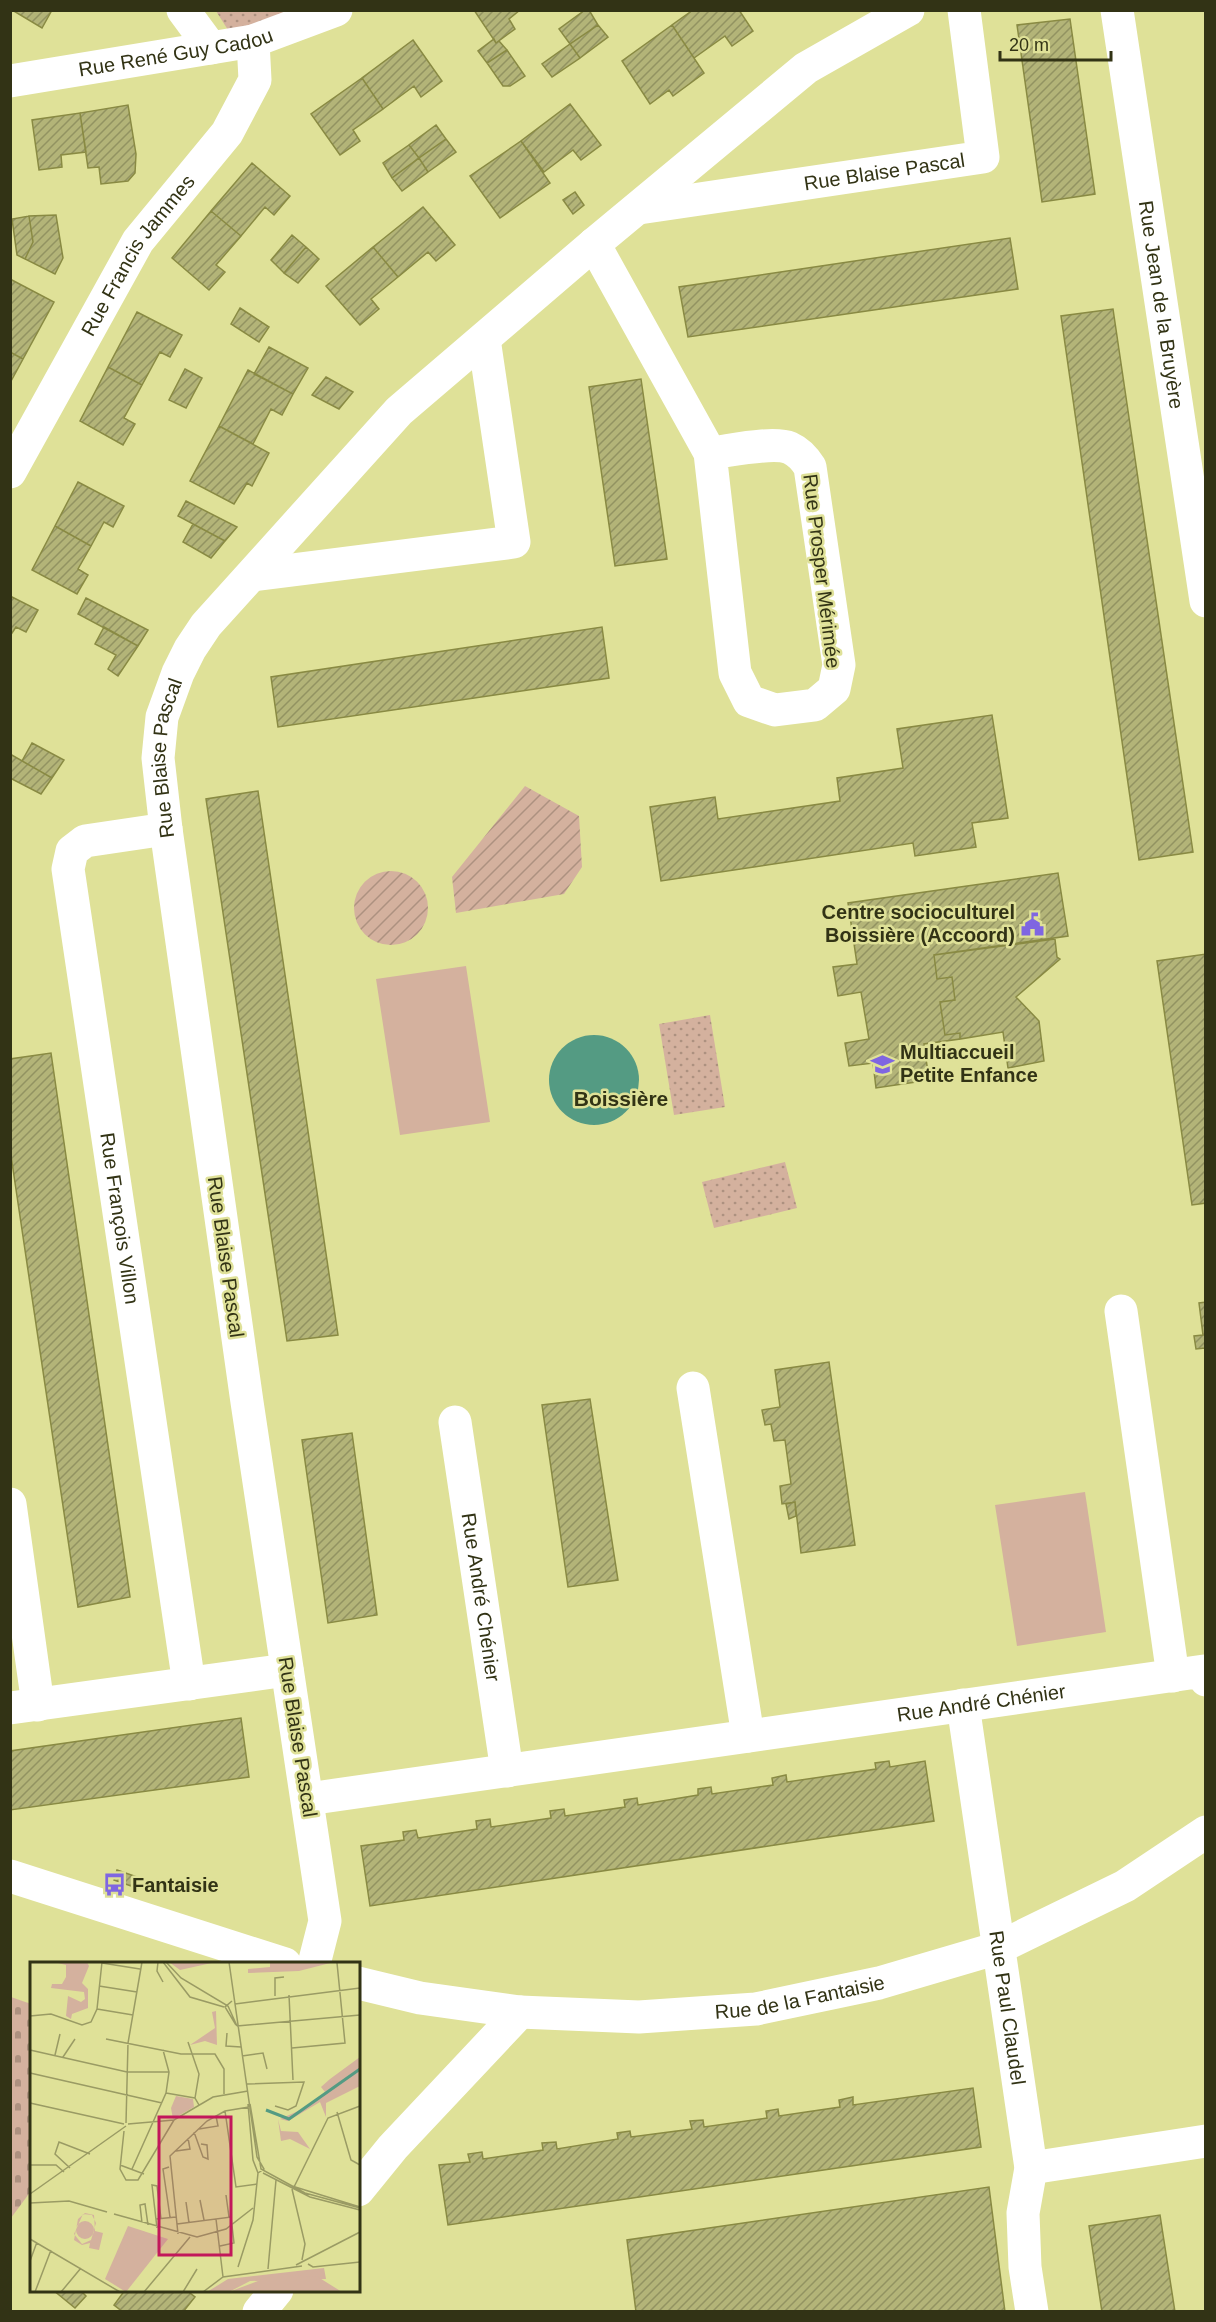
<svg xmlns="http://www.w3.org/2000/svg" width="1216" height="2322" viewBox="0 0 1216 2322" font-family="Helvetica,sans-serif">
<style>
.cemetery{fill:url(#cemetery-stones)}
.park{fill:url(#park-dots)}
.garden{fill:url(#garden-furrows)}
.pitch{fill:#d4b19e}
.water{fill:#549b83}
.building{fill:url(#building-hatch);stroke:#898a43;stroke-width:1.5}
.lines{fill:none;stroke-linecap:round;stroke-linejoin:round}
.minor{stroke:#fff;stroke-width:33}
.labels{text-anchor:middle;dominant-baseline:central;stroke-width:5;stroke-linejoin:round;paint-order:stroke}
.street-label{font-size:20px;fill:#323315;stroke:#dfe198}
.poi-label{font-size:20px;font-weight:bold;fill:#323315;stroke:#dfe198;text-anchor:start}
.neighbourhood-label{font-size:21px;font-weight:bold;fill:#323315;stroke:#dfe198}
.inset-river{fill:none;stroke:#549b83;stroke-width:3}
.inset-road{fill:none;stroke:#9a9b64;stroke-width:1.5}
.view{fill:#c2185b;fill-opacity:0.15;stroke:#c2185b;stroke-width:3}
.inset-edge{fill:none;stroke:#323315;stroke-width:3}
</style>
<defs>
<pattern id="cemetery-stones" width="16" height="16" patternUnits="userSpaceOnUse" patternTransform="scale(1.5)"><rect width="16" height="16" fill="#d4b19e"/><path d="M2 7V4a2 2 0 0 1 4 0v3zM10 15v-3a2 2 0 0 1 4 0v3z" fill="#ad9180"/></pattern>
<pattern id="park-dots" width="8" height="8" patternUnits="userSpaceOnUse" patternTransform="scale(1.5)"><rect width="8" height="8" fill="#d4b19e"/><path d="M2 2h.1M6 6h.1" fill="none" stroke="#ad9180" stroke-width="1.8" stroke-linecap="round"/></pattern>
<pattern id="garden-furrows" width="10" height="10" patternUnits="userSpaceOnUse" patternTransform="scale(1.5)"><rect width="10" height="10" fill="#d4b19e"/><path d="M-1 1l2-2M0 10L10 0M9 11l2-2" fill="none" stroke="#ad9180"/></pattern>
<pattern id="building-hatch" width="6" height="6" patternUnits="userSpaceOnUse" patternTransform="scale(1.5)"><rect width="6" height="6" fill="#b3b478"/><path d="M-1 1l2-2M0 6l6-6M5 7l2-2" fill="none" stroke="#929361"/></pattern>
</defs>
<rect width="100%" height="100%" fill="#dfe198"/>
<path class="cemetery" d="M 11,1997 L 31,2004 L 31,2191 L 11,2218 Z"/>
<path class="park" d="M 216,11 L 335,11 L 228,30 Z
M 710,1015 L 725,1107 L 674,1115 L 659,1024 Z
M 785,1162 L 797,1208 L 714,1228 L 702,1182 Z"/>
<path class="garden" d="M 525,786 L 579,816 L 582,867 L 564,894 L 456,913 L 452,877 Z
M354 908a37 37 0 1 1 74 0a37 37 0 1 1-74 0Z"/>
<path class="pitch" d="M 466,966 L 490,1122 L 400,1135 L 376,979 Z
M 1085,1492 L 1106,1632 L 1017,1646 L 995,1505 Z"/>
<path class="water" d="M549 1080a45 45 0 1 1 90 0a45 45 0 1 1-90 0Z"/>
<path class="building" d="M 12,10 L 52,10 L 42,28 Z
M 474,10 L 520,10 L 509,19 L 515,29 L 496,43 Z
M 585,10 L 589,10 L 598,25 L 570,44 L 559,29 Z
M 693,10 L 739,10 L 753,31 L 732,46 L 725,36 L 694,58 L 672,25 Z
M 1070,19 L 1095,194 L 1042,202 L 1017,25 Z
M 598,25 L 608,37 L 580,58 L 570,44 Z
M 672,25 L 704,73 L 673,96 L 669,90 L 650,104 L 622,61 Z
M 494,39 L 496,43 L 499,41 L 507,50 L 487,63 L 478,51 Z
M 413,40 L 442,81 L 421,97 L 414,86 L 383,109 L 362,78 Z
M 570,44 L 580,58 L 552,77 L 542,64 Z
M 507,50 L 525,76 L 510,86 L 503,86 L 487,63 Z
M 362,78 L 383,109 L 353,130 L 360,141 L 340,155 L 311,114 Z
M 570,104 L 601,145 L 581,160 L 573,150 L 544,172 L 521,141 Z
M 128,105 L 136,154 L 135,173 L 128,181 L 101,184 L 99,167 L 88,168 L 80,113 Z
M 80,113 L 86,152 L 61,155 L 62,167 L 39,170 L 32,120 Z
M 436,125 L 446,139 L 419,158 L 409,145 Z
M 446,139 L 456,152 L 428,172 L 419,158 Z
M 521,141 L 550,183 L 500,218 L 470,176 Z
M 409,145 L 419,158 L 392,178 L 383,163 Z
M 419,158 L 428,172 L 402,191 L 392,178 Z
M 252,163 L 290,196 L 274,215 L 265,207 L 241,236 L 211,211 Z
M 575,192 L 584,205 L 573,214 L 563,200 Z
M 423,207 L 455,245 L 436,261 L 428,252 L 398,277 L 373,247 Z
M 211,211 L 241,236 L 216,265 L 225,272 L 209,290 L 172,258 Z
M 56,215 L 63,258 L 55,274 L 25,259 L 33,242 L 29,216 Z
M 29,216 L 33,242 L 25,259 L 17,255 L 12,219 Z
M 292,235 L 306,247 L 284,273 L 271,260 Z
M 1010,238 L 1018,289 L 688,337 L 679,287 Z
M 306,247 L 319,259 L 298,283 L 284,273 Z
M 373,247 L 398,277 L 371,299 L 379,309 L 360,325 L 326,286 Z
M 10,279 L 54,302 L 23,359 L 10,352 Z
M 240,308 L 269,327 L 259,342 L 231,324 Z
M 1113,309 L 1193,852 L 1139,860 L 1061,316 Z
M 137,312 L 182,335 L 170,357 L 160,352 L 142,385 L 108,367 Z
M 269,347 L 308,368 L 293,394 L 254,374 Z
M 10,352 L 23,359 L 10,383 Z
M 108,367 L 142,385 L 124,418 L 135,424 L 123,445 L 80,421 Z
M 185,369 L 202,378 L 186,408 L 169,400 Z
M 248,370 L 293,394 L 282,415 L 271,409 L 253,444 L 219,426 Z
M 326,377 L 353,392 L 339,409 L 312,395 Z
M 641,379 L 667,559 L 615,566 L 589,387 Z
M 219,426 L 269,453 L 252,486 L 247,483 L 234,504 L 190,481 Z
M 78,482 L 124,506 L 113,527 L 104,522 L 91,546 L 55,526 Z
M 186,501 L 237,527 L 225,541 L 178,516 Z
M 193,524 L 225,541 L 211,558 L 183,542 Z
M 55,526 L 91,546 L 78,569 L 88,575 L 77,594 L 32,570 Z
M 10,596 L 38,610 L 26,632 L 16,627 L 10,636 Z
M 86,598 L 148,630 L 138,646 L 78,614 Z
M 104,627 L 138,646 L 118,676 L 108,669 L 116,655 L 95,644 Z
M 602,627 L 609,678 L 278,727 L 271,677 Z
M 992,715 L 1008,818 L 972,823 L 976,847 L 915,856 L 913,843 L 661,881 L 650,807 L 715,797 L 718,819 L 840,801 L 837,778 L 903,768 L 897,729 Z
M 32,743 L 64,760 L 52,778 L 22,761 Z
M 10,754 L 52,778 L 41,794 L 10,778 Z
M 258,791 L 338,1335 L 287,1341 L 206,799 Z
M 1058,873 L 1068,936 L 934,955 L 937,979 L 952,977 L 955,1000 L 940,1002 L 945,1035 L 960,1033 L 960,1039 L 924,1044 L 929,1080 L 876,1088 L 873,1063 L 849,1066 L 845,1043 L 869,1039 L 861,992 L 838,996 L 833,967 L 857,964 L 848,903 Z
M 1055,939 L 1057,957 L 1060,959 L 1016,997 L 1039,1021 L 1044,1061 L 1008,1068 L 1003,1032 L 960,1039 L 960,1033 L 945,1035 L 940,1002 L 955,1000 L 952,977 L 937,979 L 934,955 Z
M 1206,954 L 1206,1203 L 1192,1205 L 1157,961 Z
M 51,1053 L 130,1597 L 78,1607 L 10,1149 L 10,1059 Z
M 1206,1302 L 1206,1352 L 1205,1348 L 1196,1349 L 1194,1336 L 1203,1335 L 1199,1303 Z
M 829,1362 L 855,1545 L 801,1553 L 795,1502 L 782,1504 L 780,1486 L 791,1484 L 785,1440 L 774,1441 L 771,1424 L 765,1425 L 762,1410 L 780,1407 L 775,1370 Z
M 590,1399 L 618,1580 L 568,1587 L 542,1405 Z
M 352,1433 L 377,1615 L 328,1623 L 302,1440 Z
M 795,1502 L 796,1516 L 789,1519 L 786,1504 Z
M 241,1718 L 249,1777 L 10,1810 L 10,1751 Z
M 889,1761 L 890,1767 L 925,1761 L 934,1821 L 370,1906 L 361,1846 L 404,1840 L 403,1832 L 416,1830 L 418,1838 L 477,1829 L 476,1821 L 490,1819 L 491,1827 L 551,1818 L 550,1811 L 564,1809 L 565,1816 L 625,1807 L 624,1800 L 637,1798 L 638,1805 L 698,1795 L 698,1789 L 711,1787 L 712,1794 L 773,1785 L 772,1778 L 786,1775 L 787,1782 L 876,1769 L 875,1763 Z
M 117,1870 L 137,1877 L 134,1887 L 114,1880 Z
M 973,2088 L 981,2147 L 448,2225 L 439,2165 L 470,2162 L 468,2154 L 482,2152 L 483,2159 L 543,2150 L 542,2143 L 556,2142 L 557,2149 L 618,2139 L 617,2133 L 630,2131 L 631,2137 L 692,2129 L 690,2121 L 703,2120 L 704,2127 L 767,2118 L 766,2111 L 778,2109 L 779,2116 L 840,2107 L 839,2100 L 853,2097 L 853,2105 Z
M 989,2187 L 1005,2312 L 636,2312 L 627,2240 Z
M 1160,2215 L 1175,2312 L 1102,2312 L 1089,2226 Z
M 53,2290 L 80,2290 L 86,2296 L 75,2308 Z
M 125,2290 L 186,2290 L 195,2297 L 183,2312 L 123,2312 L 114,2305 Z"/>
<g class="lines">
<g class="minor">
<path d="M 183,10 L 211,48"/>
<path id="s1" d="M 1117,10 L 1206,601"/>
<path id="s2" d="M 10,81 L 253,41 L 336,10"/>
<path id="s3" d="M 639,208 L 983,157 L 964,10"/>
<path d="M 594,244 L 710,453 L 735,673 L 749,701 L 775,710 L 815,705 L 834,689 L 839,665 L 810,467 C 805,459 799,452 790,448 C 773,441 729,451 710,453"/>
<path id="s4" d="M 10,472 L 138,241 L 227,133 L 255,80 L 253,41"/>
<path d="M 253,575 L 514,542 L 484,339"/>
<path id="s5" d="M 166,829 L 85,841 L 72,851 L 68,869 L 189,1684"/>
<path d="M 1121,1311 L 1173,1676"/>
<path d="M 693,1388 L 748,1736"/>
<path id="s6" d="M 455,1422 L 507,1771"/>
<path d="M 10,1504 L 38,1705"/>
<path id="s7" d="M 963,1705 L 1031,2168 L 1023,2213 L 1025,2267 L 1032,2312"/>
<path d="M 10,1708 L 287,1670"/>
<path id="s8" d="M 308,1799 L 1204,1671 L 1206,1680"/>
<path d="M 10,1876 L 285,1964"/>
<path id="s9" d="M 314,1964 L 325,1921 L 247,1402 L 166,829 L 158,758 L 162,717 L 178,673 L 190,649 L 206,625 L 399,411 L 594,244 L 806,68 L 908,10"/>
<path id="s10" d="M 358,1983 L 420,1998 L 520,2012 L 639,2017 L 756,2009 L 879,1983 L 998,1948 L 1125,1886 L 1206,1832"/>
<path d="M 1031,2168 L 1206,2141"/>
<path d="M 358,2190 L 393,2147 L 520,2012"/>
<path d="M 259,2312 L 277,2290"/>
</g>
</g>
<defs>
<symbol id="civic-bare" viewBox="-9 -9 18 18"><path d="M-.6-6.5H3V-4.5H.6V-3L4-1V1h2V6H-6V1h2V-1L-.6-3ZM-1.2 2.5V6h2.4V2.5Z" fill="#7f66e1" stroke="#dfe198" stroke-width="2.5" paint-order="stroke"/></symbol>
<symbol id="school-bare" viewBox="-9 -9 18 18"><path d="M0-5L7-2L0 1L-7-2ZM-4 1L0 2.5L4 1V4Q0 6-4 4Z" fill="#7f66e1" stroke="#dfe198" stroke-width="2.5" paint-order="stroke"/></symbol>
<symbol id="bus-bare" viewBox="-9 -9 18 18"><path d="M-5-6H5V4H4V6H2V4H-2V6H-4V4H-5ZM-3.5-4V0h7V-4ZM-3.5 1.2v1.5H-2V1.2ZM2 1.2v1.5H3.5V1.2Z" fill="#7f66e1" stroke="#dfe198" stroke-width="2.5" paint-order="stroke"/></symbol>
</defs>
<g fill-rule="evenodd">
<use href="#civic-bare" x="1016" y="908" width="33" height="33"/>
<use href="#school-bare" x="866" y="1048" width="33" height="33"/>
<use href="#bus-bare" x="98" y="1868" width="33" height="33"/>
</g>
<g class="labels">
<g class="street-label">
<text stroke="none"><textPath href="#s2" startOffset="168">Rue René Guy Cadou</textPath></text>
<text stroke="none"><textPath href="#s3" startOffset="248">Rue Blaise Pascal</textPath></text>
<text stroke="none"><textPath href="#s4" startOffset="252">Rue Francis Jammes</textPath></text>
<text stroke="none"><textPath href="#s1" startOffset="298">Rue Jean de la Bruyère</textPath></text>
<text transform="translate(822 571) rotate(83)">Rue Prosper Mérimée</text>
<text stroke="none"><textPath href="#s9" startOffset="1220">Rue Blaise Pascal</textPath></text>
<text stroke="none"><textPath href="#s5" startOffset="470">Rue François Villon</textPath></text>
<text transform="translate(226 1257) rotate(82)">Rue Blaise Pascal</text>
<text stroke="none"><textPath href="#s6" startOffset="177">Rue André Chénier</textPath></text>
<text stroke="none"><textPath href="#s8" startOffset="680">Rue André Chénier</textPath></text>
<text transform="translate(298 1737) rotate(81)">Rue Blaise Pascal</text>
<text stroke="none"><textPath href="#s10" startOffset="446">Rue de la Fantaisie</textPath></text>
<text stroke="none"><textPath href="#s7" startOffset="306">Rue Paul Claudel</textPath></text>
</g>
<g class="poi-label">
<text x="1015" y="912" text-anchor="end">Centre socioculturel<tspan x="1015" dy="23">Boissière (Accoord)</tspan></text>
<text x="900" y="1052">Multiaccueil<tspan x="900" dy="23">Petite Enfance</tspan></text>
<text x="132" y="1885">Fantaisie</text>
</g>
<g class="neighbourhood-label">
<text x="621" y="1098">Boissière</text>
</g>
</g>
<g transform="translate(30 1962)">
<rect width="330" height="330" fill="#dfe198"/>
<path d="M 330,95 L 330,107 L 295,130 L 291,125 L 300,117 ZM 294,306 L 296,317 L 220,319 L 199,330 L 177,330 L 198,317 Z" fill="#d4b19e"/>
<path d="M 98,264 L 138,277 L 96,330 L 75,317 Z" fill="#d4b19e"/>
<path d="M 24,0 L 57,0 L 59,4 L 52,21 L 58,27 L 58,46 L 42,52 L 41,57 L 36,54 L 38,34 L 51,40 L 55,37 L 54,30 L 21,26 L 22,22 L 32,22 L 36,15 L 36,3 ZM 240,0 L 304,0 L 269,9 L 218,11 L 218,7 L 240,5 ZM 186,49 L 187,83 L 175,79 L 160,83 L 185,66 L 182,50 ZM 330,107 L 330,124 L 296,141 L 296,155 L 290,140 L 258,159 L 250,157 L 275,146 ZM 146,134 L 163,137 L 164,145 L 143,157 L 141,146 ZM 248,157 L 251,169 L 268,170 L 280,187 L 260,177 L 251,179 Z" fill="#d4b19e"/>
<path d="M 139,0 L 186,0 L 150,8 ZM 55,251 L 64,253 L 65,269 L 73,271 L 69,288 L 59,286 L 60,281 L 52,283 L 44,278 L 48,257 ZM 53,252 L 62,253 L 66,261 L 61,278 L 52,282 L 44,272 ZM46 268a9 9 0 1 1 18 0a9 9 0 1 1-18 0ZM 246,312 L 288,315 L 312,330 L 199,330 Z" fill="#d4b19e" fill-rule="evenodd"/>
<path class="inset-river" d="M 236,148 L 259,157 L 330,107"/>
<path class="inset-road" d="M 128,0 L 127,9 L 133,20M 133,0 L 160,35 L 194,45M 136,0 L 151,16 L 198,44 L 207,64M 199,0 L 227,195 L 234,207 L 228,211M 72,1 L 110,7M 69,24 L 107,30M 259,33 L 263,118M 245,34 L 245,16 L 254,15M 202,39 L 195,45 L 206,63M 205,42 L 330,26M 67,47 L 103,53M 0,54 L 21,52 L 52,63 L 61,60 L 67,47 L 72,0M 207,64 L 330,53M 197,71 L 196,84 L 211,85M 76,77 L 151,92 L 185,92 L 194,107 L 194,132M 158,80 L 169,112 L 165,136 L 169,143M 262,86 L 315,81 L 307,1M 0,88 L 97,110 L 139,110M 25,93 L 30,72M 212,94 L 233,91 L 237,107M 33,95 L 45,77M 0,111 L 132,141M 217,122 L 274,120 L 266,144 L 258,148 L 245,144M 136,131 L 165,136M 0,141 L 94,162M 218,142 L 223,198 L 228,211M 220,142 L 231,207 L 275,231 L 330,246M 195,149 L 206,225 L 227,222M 307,150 L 321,198 L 330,203M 96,161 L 98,81 L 112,0M 98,162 L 144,158 L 183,135 L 218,129M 169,167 L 188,164 L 186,154M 94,169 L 90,207 L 96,218 L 108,218 L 144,158M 164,170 L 173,195 L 178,197 L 177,183 L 171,182M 146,189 L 160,187 L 158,176M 0,203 L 26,203 L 34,210M 90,203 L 114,212M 139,205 L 133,207 L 140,255M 40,206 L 25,192 L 29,180 L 60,192M 102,207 L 136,131 L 139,110 L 133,88M 233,211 L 280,235 L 330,248M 262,224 L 330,245M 264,225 L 298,156 L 330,144M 262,227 L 275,282 L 272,298M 0,232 L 96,164M 196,233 L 199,255M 170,238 L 174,258M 156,240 L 159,261M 0,241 L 39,239 L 77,250M 84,252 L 167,275 L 196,267 L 223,246M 126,257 L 146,255M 186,257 L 193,315M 112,261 L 110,243 L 115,242 L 118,263M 147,262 L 201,255 L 204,281 L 190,284M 127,266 L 122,223 L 127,224 L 131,257M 148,272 L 140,194 L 177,159 L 195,149 L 219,145M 0,277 L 90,330M 0,299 L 7,280M 278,302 L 283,305 L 330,300M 266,303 L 330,270M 208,305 L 223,258 L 228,211M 238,307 L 246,218M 5,330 L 21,288M 31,330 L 51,306M 114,330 L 160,275M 153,330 L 167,307M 173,330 L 193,315 L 272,304"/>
<path class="view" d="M 129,155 L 201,155 L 201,293 L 129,293 Z"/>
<rect width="330" height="330" class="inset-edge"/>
</g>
<rect width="1216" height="2322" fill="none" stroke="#323315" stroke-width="24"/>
<path d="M1000 51v9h111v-9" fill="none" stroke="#323315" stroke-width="3"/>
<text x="1009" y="51" font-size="18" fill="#323315" stroke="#dfe198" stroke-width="4.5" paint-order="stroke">20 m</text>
</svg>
